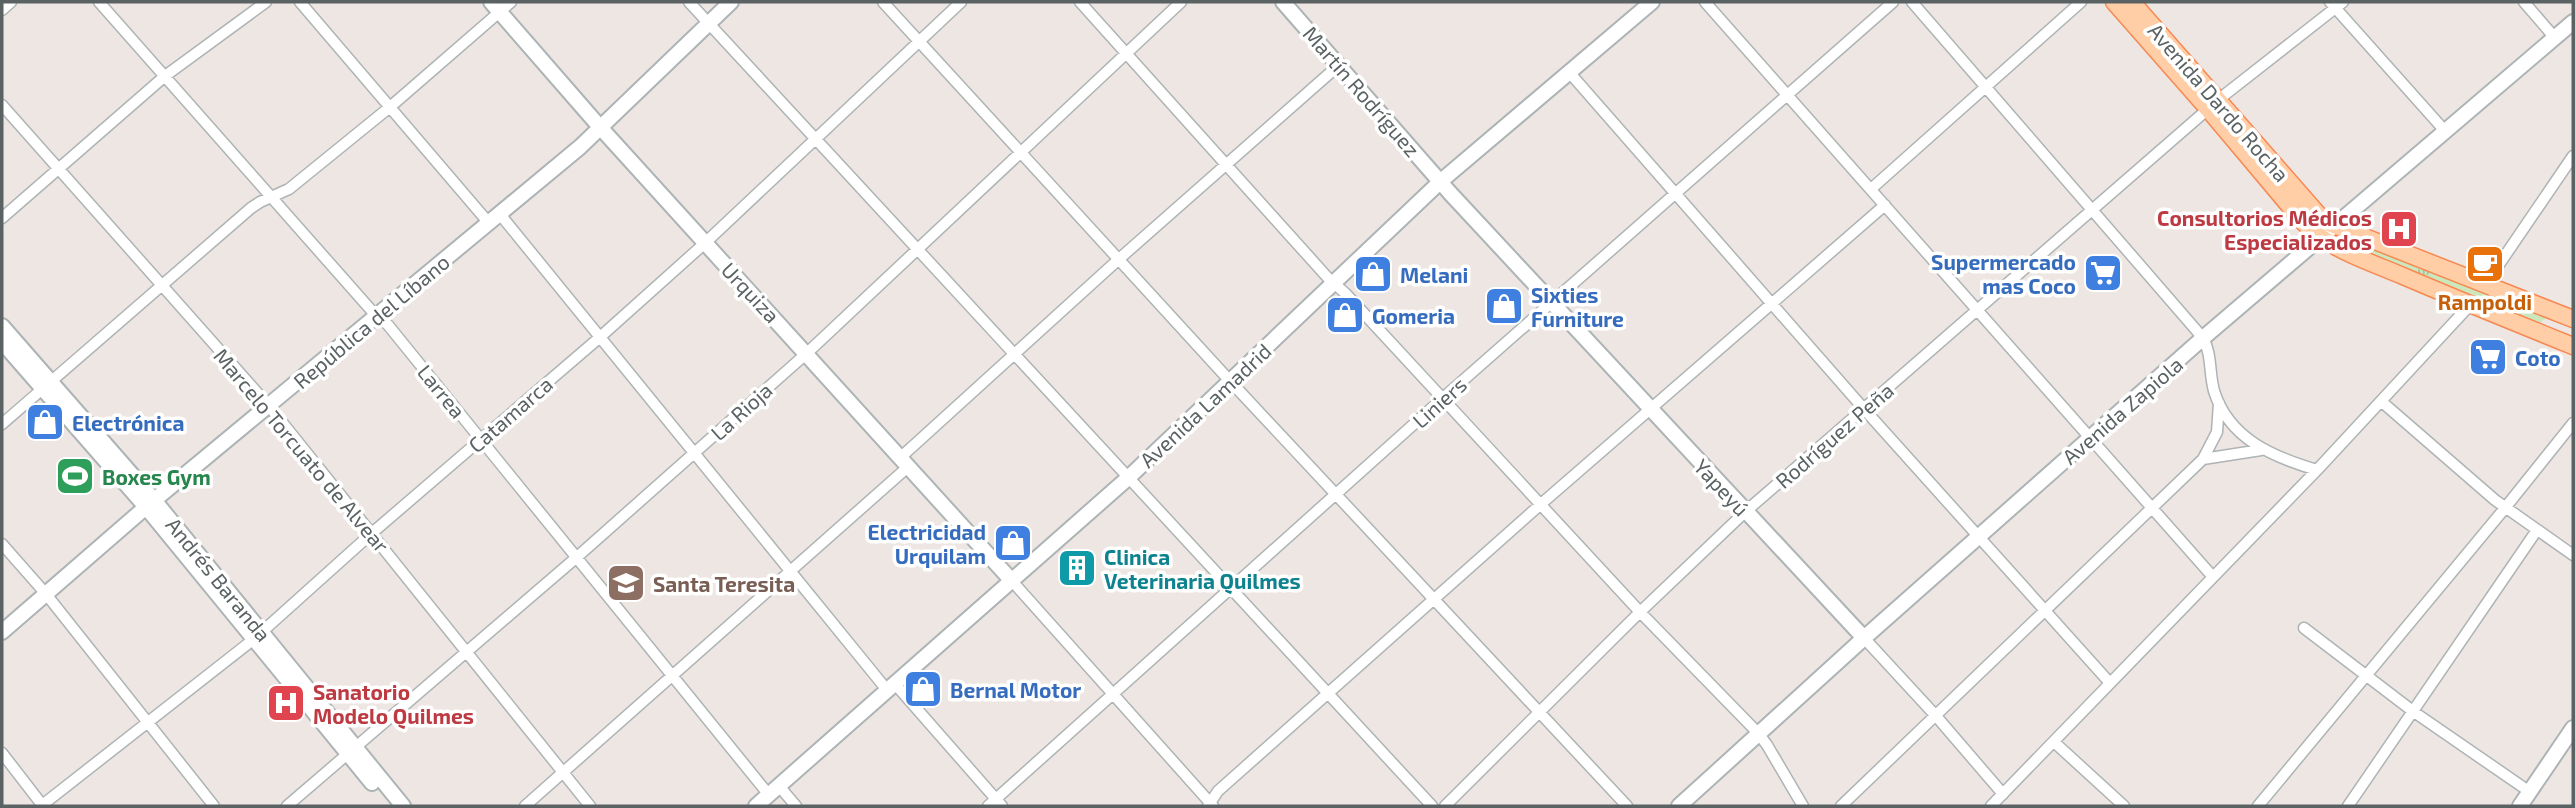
<svg xmlns="http://www.w3.org/2000/svg" width="2575" height="808" viewBox="0 0 2575 808" font-family="'Exo 2',sans-serif">
<style>
.grass{fill:url(#grass-tufts)}
.lines{fill:none;stroke-linecap:round;stroke-linejoin:round}
.street-casing{stroke:#aeb4b5;stroke-width:13}
.secondary-casing{stroke:#adb4b6;stroke-width:18}
.primary-casing{stroke:#f78852;stroke-width:19}
.street{stroke:#fff;stroke-width:10}
.secondary{stroke:#fff;stroke-width:14}
.primary{stroke:#ffcea6;stroke-width:16}
.labels{text-anchor:middle;dominant-baseline:central;stroke-width:7;stroke-linejoin:round;paint-order:stroke}
.street-label{font-size:21px;fill:#5a6263;stroke:#fff}
.health-label{font-size:21px;font-weight:bold;fill:#be3a42;stroke:#fff;text-anchor:end}
.shop-label{font-size:21px;font-weight:bold;fill:#366cbe;stroke:#fff;text-anchor:start}
.food-label{font-size:21px;font-weight:bold;fill:#c56008;stroke:#fff}
.leisure-label{font-size:21px;font-weight:bold;fill:#27864d;stroke:#fff;text-anchor:start}
.culture-label{font-size:21px;font-weight:bold;fill:#0d838f;stroke:#fff;text-anchor:start}
.education-label{font-size:21px;font-weight:bold;fill:#785e54;stroke:#fff;text-anchor:start}
</style>
<defs>
<pattern id="grass-tufts" width="24" height="20" patternUnits="userSpaceOnUse" patternTransform="scale(1.75)"><rect width="24" height="20" fill="#cde7bd"/><path d="M3 7l-1-3M5 7V3M7 7l1-3M15 17l-1-3M17 17v-4M19 17l1-3" fill="none" stroke="#a9bf9d"/></pattern>
</defs>
<rect width="100%" height="100%" fill="#eee6e2"/>
<path class="grass" d="M 2348,237 L 2545,315 L 2545,319 L 2539,323 L 2534,322 L 2345,245 L 2343,241 Z"/>
<g class="lines">
<defs>
<path id="street" d="M 99,2 L 371,310 L 388,325 L 769,795
M 300,2 L 488,222
M 689,2 L 1432,806
M 883,2 L 1230,381 L 1627,806
M 1080,2 L 1328,278 L 1345,293 L 1640,612 L 1758,733 L 1767,745 L 1803,806
M 1705,2 L 2213,577
M 1912,2 L 2203,338 C 2212,354 2209,373 2214,391 C 2229,439 2273,457 2317,470
M 2330,2 L 2445,131
M 2524,2 L 2555,38
M 2,10 L 11,2
M 1569,72 L 1864,409 L 2110,683
M 2218,100 L 2343,2
M 2,105 L 269,406 L 590,806
M 1871,189 L 2081,2
M 499,213 L 887,690
M 2,218 L 165,76 L 266,2
M 2485,285 L 2573,156
M 2382,402 L 2495,500 L 2573,555
M 2,424 L 251,208 L 260,202 L 289,189 L 390,107 L 511,2
M 901,457 L 1119,259 L 1339,65
M 2203,459 L 2261,450
M 2,544 L 46,594 L 214,806
M 1012,581 L 1213,806
M 2304,628 L 2414,712 L 2530,792
M 1864,638 L 1936,716 L 2003,794
M 895,684 L 1002,806
M 2054,742 L 2124,806
M 2,753 L 43,806
M 779,786 L 796,806
M 41,806 L 254,639 L 372,533 L 599,338 L 705,243 L 961,2
M 287,806 L 577,557 L 807,353 L 1181,2
M 525,806 L 909,466
M 988,806 L 1443,398 L 1893,2
M 1208,806 L 1218,791 L 1541,504 L 1885,205
M 1445,806 L 1640,612 L 1745,512 L 2208,109
M 1841,806 L 2203,459 L 2217,432 L 2219,403
M 1991,806 L 2317,470 L 2470,305
M 2258,806 L 2505,508 L 2573,423
M 2348,806 L 2537,530"/>
<path id="secondary" d="M 491,2 L 599,126 L 1012,581
M 1283,2 L 1450,193 L 1864,638
M 2,326 L 154,500 L 403,806
M 2,342 L 146,507 L 372,783
M 2,632 L 146,507 L 580,147 L 731,2
M 756,806 L 1128,478 L 1441,181 L 1652,2
M 1679,806 L 1864,638 L 2203,338 L 2573,22
M 2520,806 L 2573,728"/>
<path id="primary" d="M 2114,2 L 2208,109 L 2303,222 C 2330,250 2368,261 2403,276 C 2459,300 2516,323 2573,346
M 2132,2 L 2324,221 L 2573,319"/>
</defs>
<use href="#street" class="street-casing"/>
<use href="#secondary" class="secondary-casing"/>
<use href="#primary" class="primary-casing"/>
<use href="#street" class="street"/>
<use href="#secondary" class="secondary"/>
<use href="#primary" class="primary"/>
</g>
<defs>
<symbol id="hospital-square" viewBox="-11 -11 22 22"><rect x="-9" y="-9" width="18" height="18" rx="4" fill="#e0444e" stroke="#fff"/><path d="M-5-5h3v3.5h4V-5h3V5h-3V1.5h-4V5h-3Z" fill="#fff"/></symbol>
<symbol id="cafe-square" viewBox="-11 -11 22 22"><rect x="-9" y="-9" width="18" height="18" rx="4" fill="#e8710a" stroke="#fff"/><path d="M-5.5-4.5H6V0H3Q3 3.5 0 3.5H-2.5Q-5.5 3.5-5.5 0ZM3-3.2v2h1.7v-2ZM-6 4.5H4V6H-6Z" fill="#fff"/></symbol>
<symbol id="supermarket-square" viewBox="-11 -11 22 22"><rect x="-9" y="-9" width="18" height="18" rx="4" fill="#3f7fe0" stroke="#fff"/><path d="M-6-5.5h2.5l.6 2H6L4.5 2H-2.5L-4.4-4H-6ZM-1.5 3.2a1.3 1.3 0 1 0 .1 0ZM3 3.2a1.3 1.3 0 1 0 .1 0Z" fill="#fff"/></symbol>
<symbol id="shop-square" viewBox="-11 -11 22 22"><rect x="-9" y="-9" width="18" height="18" rx="4" fill="#3f7fe0" stroke="#fff"/><path d="M-5-2.5h2.3a2.7 3.5 0 0 1 5.4 0H5L5.5 6h-11ZM-1.5-2.5h3a1.5 2.3 0 0 0-3 0Z" fill="#fff"/></symbol>
<symbol id="stadium-square" viewBox="-11 -11 22 22"><rect x="-9" y="-9" width="18" height="18" rx="4" fill="#2e9e5b" stroke="#fff"/><path d="M0-5a6.5 5 0 1 0 0 10a6.5 5 0 1 0 0-10ZM-3.5-1.8h7v3.6h-7Z" fill="#fff"/></symbol>
<symbol id="building-square" viewBox="-11 -11 22 22"><rect x="-9" y="-9" width="18" height="18" rx="4" fill="#0f9aa8" stroke="#fff"/><path d="M-4-6H4V6H1V3H-1V6H-4ZM-2.5-4.3h1.7v1.8h-1.7ZM.8-4.3h1.7v1.8H.8ZM-2.5-1h1.7V.8h-1.7ZM.8-1h1.7V.8H.8Z" fill="#fff"/></symbol>
<symbol id="school-square" viewBox="-11 -11 22 22"><rect x="-9" y="-9" width="18" height="18" rx="4" fill="#8d6e63" stroke="#fff"/><path d="M0-5L7-2L0 1L-7-2ZM-4 1L0 2.5L4 1V4Q0 6-4 4Z" fill="#fff"/></symbol>
</defs>
<g fill-rule="evenodd">
<use href="#hospital-square" x="2377" y="207" width="44" height="44"/>
<use href="#cafe-square" x="2463" y="242" width="44" height="44"/>
<use href="#supermarket-square" x="2081" y="251" width="44" height="44"/>
<use href="#shop-square" x="1351" y="252" width="44" height="44"/>
<use href="#shop-square" x="1482" y="284" width="44" height="44"/>
<use href="#shop-square" x="1323" y="293" width="44" height="44"/>
<use href="#supermarket-square" x="2466" y="335" width="44" height="44"/>
<use href="#shop-square" x="23" y="400" width="44" height="44"/>
<use href="#stadium-square" x="53" y="454" width="44" height="44"/>
<use href="#shop-square" x="991" y="521" width="44" height="44"/>
<use href="#building-square" x="1055" y="546" width="44" height="44"/>
<use href="#school-square" x="604" y="561" width="44" height="44"/>
<use href="#shop-square" x="901" y="667" width="44" height="44"/>
<use href="#hospital-square" x="264" y="681" width="44" height="44"/>
</g>
<g class="labels">
<g class="street-label">
<text transform="translate(1362 91) rotate(49)">Martín Rodríguez</text>
<text transform="translate(2219 102) rotate(49)">Avenida Dardo Rocha</text>
<text transform="translate(751 292) rotate(47)">Urquiza</text>
<text transform="translate(371 321) rotate(-40)">República del Líbano</text>
<text transform="translate(442 391) rotate(51)">Larrea</text>
<text transform="translate(1439 402) rotate(-42)">Liniers</text>
<text transform="translate(1205 405) rotate(-43)">Avenida Lamadrid</text>
<text transform="translate(2122 410) rotate(-41)">Avenida Zapiola</text>
<text transform="translate(741 411) rotate(-42)">La Rioja</text>
<text transform="translate(510 414) rotate(-41)">Catamarca</text>
<text transform="translate(1834 435) rotate(-41)">Rodríguez Peña</text>
<text transform="translate(302 450) rotate(50)">Marcelo Torcuato de Alvear</text>
<text transform="translate(1722 487) rotate(47)">Yapeyú</text>
<text transform="translate(219 579) rotate(51)">Andrés Baranda</text>
</g>
<g class="health-label">
<text x="2372" y="217">Consultorios Médicos<tspan x="2372" dy="24">Especializados</tspan></text>
<text x="313" y="691" text-anchor="start">Sanatorio<tspan x="313" dy="24">Modelo Quilmes</tspan></text>
</g>
<g class="shop-label">
<text x="2076" y="261" text-anchor="end">Supermercado<tspan x="2076" dy="24">mas Coco</tspan></text>
<text x="1400" y="274">Melani</text>
<text x="1531" y="294">Sixties<tspan x="1531" dy="24">Furniture</tspan></text>
<text x="1372" y="315">Gomeria</text>
<text x="2515" y="357">Coto</text>
<text x="72" y="422">Electrónica</text>
<text x="986" y="531" text-anchor="end">Electricidad<tspan x="986" dy="24">Urquilam</tspan></text>
<text x="950" y="689">Bernal Motor</text>
</g>
<g class="food-label">
<text x="2485" y="301">Rampoldi</text>
</g>
<g class="leisure-label">
<text x="102" y="476">Boxes Gym</text>
</g>
<g class="culture-label">
<text x="1104" y="556">Clinica<tspan x="1104" dy="24">Veterinaria Quilmes</tspan></text>
</g>
<g class="education-label">
<text x="653" y="583">Santa Teresita</text>
</g>
</g>
<rect width="2575" height="808" fill="none" stroke="#5a6263" stroke-width="7"/>
</svg>
